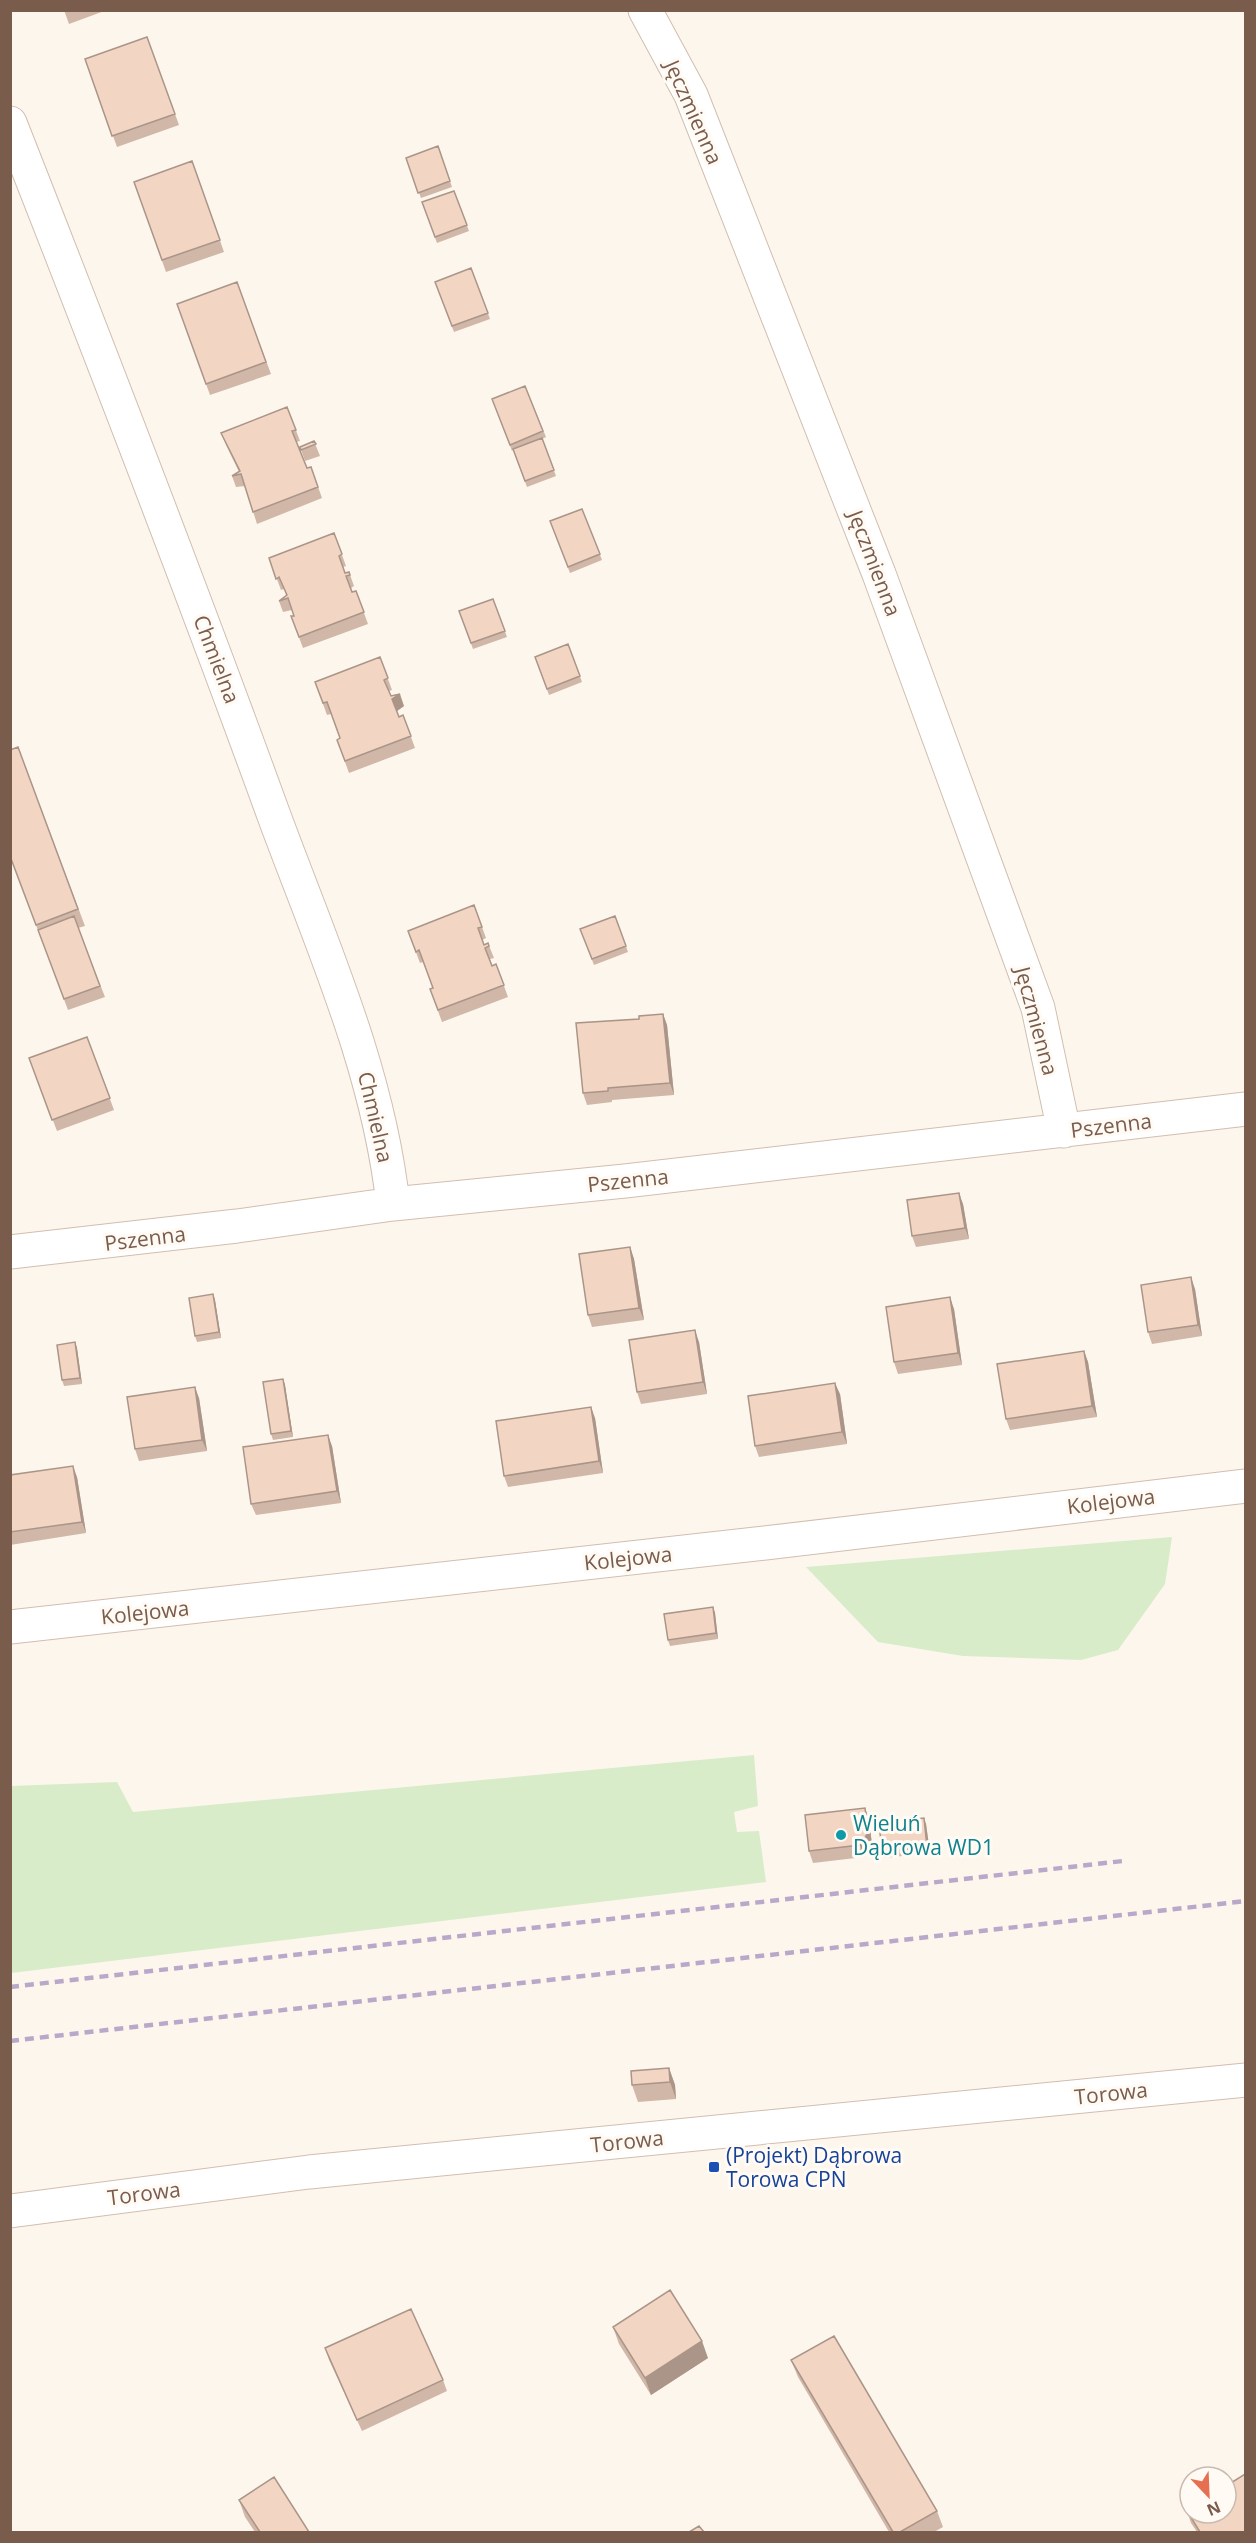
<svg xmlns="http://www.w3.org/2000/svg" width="1256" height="2543" viewBox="0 0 1256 2543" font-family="'Open Sans',sans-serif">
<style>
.green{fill:#d8ecc9}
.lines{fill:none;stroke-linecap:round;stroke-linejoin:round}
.minor-casing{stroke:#d1beb0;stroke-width:35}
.minor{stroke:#fff;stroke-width:33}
.rail{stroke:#b9a8c9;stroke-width:4.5;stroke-dasharray:9 6;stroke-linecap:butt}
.wall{fill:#d1b7a8}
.shaded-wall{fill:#aa9588}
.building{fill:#f3d5c3;stroke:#aa9588;stroke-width:1.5}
.culture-dot{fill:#0f9aa8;stroke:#fffaf3;stroke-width:2}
.transit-dot{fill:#1a4fb4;stroke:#fffaf3;stroke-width:2}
.labels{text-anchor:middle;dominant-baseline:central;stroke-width:6;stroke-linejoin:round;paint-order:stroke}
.street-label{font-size:21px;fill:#7a5c4d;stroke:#fffaf3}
.culture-label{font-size:21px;fill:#0d838f;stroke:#fffaf3;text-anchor:start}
.transit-label{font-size:21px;fill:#164399;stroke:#fffaf3;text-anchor:start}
</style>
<rect width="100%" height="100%" fill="#fdf6ec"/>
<path class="green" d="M 1172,1537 L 1165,1584 L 1118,1650 L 1081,1660 L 963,1656 L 878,1642 L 806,1567 Z
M 754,1755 L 758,1806 L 734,1812 L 737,1832 L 759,1831 L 766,1882 L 11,1973 L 11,1786 L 117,1782 L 133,1812 Z"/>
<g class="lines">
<defs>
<path id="minor" d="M 645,10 L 691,95 L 879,574 L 1038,1008 L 1064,1131
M 10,123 C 100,352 189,582 273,813 C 320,941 378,1067 393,1204
M 10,1252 L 237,1226 L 393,1204 L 625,1181 L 1246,1109
M 10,1627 L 765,1543 L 1246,1486
M 10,2211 L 309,2172 L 1246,2080"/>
</defs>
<use href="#minor" class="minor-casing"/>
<use href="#minor" class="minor"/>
<path class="rail" d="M 10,1987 L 1123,1861
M 10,2041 L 1246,1901"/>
</g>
<path class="wall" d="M 64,10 L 107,10 L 69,24 Z
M 147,37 L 179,125 L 117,147 L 85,59 Z
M 438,146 L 452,187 L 421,198 L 406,158 Z
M 192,161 L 224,252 L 166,272 L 134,182 Z
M 454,191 L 469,231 L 437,243 L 422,202 Z
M 471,268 L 490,319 L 454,332 L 435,282 Z
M 237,282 L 271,374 L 210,395 L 177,304 Z
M 525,386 L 546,437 L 542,439 L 556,476 L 527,487 L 513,450 L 512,451 L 492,399 Z
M 287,407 L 300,441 L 296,442 L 307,468 L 311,467 L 322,498 L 257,524 L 245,486 L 236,487 L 232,476 L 239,472 L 226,445 L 221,433 Z
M 314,441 L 320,456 L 305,461 L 300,447 Z
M 582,509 L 602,560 L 570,573 L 550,521 Z
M 334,533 L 346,566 L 343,567 L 345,573 L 349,572 L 354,586 L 351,588 L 352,592 L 356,591 L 368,624 L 303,648 L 291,616 L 294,616 L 292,610 L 283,612 L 279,601 L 286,595 L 284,589 L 281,590 L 269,558 Z
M 493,599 L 507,637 L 473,649 L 459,611 Z
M 568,644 L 582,682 L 549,695 L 535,657 Z
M 380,657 L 392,690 L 389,691 L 391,696 L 404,706 L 397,711 L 399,717 L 403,715 L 415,748 L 349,773 L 337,740 L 340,738 L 331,714 L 327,715 L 315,682 Z
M 18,747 L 85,926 L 78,928 L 105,997 L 68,1010 L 10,856 Z
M 474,905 L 486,938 L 482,940 L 484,945 L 488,943 L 494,958 L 490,959 L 492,966 L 496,964 L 508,997 L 442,1022 L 430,989 L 433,988 L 423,962 L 420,963 L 408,931 Z
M 615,916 L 628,952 L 594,965 L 580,929 Z
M 663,1014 L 667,1025 L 674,1095 L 612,1100 L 612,1102 L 587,1105 L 583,1093 L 639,1019 Z
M 87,1037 L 114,1110 L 57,1131 L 29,1058 Z
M 963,1204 L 969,1239 L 916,1247 L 912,1236 Z
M 630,1247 L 634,1259 L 644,1320 L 592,1327 L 588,1315 Z
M 1195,1289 L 1202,1336 L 1152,1344 L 1148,1332 Z
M 213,1294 L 215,1300 L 221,1338 L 197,1342 L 195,1336 Z
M 954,1309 L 962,1365 L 898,1374 L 894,1362 Z
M 75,1342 L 77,1348 L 82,1384 L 64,1386 L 62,1380 Z
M 699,1342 L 707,1394 L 641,1404 L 637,1392 Z
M 1084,1351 L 1088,1362 L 1097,1417 L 1010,1430 L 1006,1419 Z
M 283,1379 L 285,1385 L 293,1437 L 273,1440 L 271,1434 Z
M 840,1394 L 847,1444 L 759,1457 L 755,1446 Z
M 199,1398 L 207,1451 L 139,1461 L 135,1449 Z
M 595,1418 L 603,1473 L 508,1487 L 504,1476 Z
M 332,1446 L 341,1503 L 256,1515 L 251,1504 Z
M 10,1475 L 77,1477 L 86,1533 L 10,1545 Z
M 713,1607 L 715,1613 L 718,1639 L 670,1646 L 668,1640 Z
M 865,1808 L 869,1819 L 872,1845 L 864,1857 L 813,1863 L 809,1851 Z
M 926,1824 L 930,1853 L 884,1858 L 882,1852 Z
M 669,2068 L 675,2085 L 676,2099 L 638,2102 L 632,2085 Z
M 613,2327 L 708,2358 L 651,2395 L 619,2344 Z
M 325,2348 L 443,2380 L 447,2391 L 362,2431 L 329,2360 Z
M 791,2360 L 937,2511 L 943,2527 L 934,2532 L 889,2532 L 798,2377 Z
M 239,2500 L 309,2532 L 255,2532 L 245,2517 Z
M 1187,2511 L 1245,2532 L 1197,2532 L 1191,2523 Z"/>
<path class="shaded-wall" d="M 400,694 L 404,706 L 397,711 L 392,699 Z
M 663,1014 L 667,1025 L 674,1095 L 670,1083 Z
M 959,1193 L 963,1204 L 969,1239 L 965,1228 Z
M 630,1247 L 634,1259 L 644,1320 L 639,1308 Z
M 1191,1277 L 1195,1289 L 1202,1336 L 1198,1325 Z
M 213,1294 L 215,1300 L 221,1338 L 219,1332 Z
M 950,1297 L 954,1309 L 962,1365 L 958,1353 Z
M 695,1330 L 699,1342 L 707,1394 L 703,1382 Z
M 75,1342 L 77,1348 L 82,1384 L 80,1378 Z
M 1084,1351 L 1088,1362 L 1097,1417 L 1092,1406 Z
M 283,1379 L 285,1385 L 293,1437 L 291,1431 Z
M 835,1383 L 840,1394 L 847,1444 L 842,1432 Z
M 195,1387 L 199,1398 L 207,1451 L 202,1440 Z
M 591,1407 L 595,1418 L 603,1473 L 599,1461 Z
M 328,1435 L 332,1446 L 341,1503 L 337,1491 Z
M 73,1466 L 77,1477 L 86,1533 L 82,1522 Z
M 713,1607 L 715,1613 L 718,1639 L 716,1633 Z
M 865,1808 L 869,1819 L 872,1845 L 864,1857 L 860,1845 Z
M 924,1818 L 926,1824 L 930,1853 L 927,1847 Z
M 669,2068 L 675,2085 L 676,2099 L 670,2082 Z
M 702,2341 L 708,2358 L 651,2395 L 645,2378 Z"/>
<path class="building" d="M 147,37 L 175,114 L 112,136 L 85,59 Z
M 438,146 L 450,181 L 418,193 L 406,158 Z
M 192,161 L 220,240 L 162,260 L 134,182 Z
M 454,191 L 467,225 L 435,237 L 422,202 Z
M 471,268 L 488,313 L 452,326 L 435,282 Z
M 237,282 L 266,362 L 206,384 L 177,304 Z
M 525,386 L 543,431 L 510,445 L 492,399 Z
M 287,407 L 296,430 L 292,431 L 307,468 L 311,467 L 318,487 L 253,512 L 241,474 L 232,476 L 240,471 L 221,433 Z
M 542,438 L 554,470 L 525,481 L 513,449 Z
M 314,441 L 316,444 L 301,450 L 300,447 Z
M 582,509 L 600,554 L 568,567 L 550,521 Z
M 334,533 L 342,554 L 339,556 L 345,573 L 349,572 L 350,575 L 346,576 L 352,592 L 356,591 L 364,612 L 299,637 L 291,616 L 294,616 L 288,598 L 279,601 L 287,595 L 279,577 L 276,579 L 269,558 Z
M 493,599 L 505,631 L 471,643 L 459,611 Z
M 568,644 L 580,676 L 547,689 L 535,657 Z
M 380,657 L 388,678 L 384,680 L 391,696 L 400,694 L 392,699 L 399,717 L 403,715 L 411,736 L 345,761 L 337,740 L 340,738 L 327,702 L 323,703 L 315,682 Z
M 18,747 L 78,909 L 36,925 L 10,856 L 10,750 Z
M 474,905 L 482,927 L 478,928 L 484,945 L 488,943 L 489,946 L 485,948 L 492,966 L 496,964 L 504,985 L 438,1010 L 430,989 L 433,988 L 419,950 L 416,952 L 408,931 Z
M 74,916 L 100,986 L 64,999 L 38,930 Z
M 615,916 L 626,946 L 592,959 L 580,929 Z
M 663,1014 L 670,1083 L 608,1088 L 608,1091 L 583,1093 L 576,1023 L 639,1019 L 639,1016 Z
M 87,1037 L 110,1098 L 52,1120 L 29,1058 Z
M 959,1193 L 965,1228 L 912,1236 L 907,1200 Z
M 630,1247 L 639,1308 L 588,1315 L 579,1254 Z
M 1191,1277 L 1198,1325 L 1148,1332 L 1141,1285 Z
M 213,1294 L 219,1332 L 195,1336 L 189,1298 Z
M 950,1297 L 958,1353 L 894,1362 L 886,1307 Z
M 695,1330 L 703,1382 L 637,1392 L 629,1340 Z
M 75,1342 L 80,1378 L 62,1380 L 57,1345 Z
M 1084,1351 L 1092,1406 L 1006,1419 L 997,1364 Z
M 283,1379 L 291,1431 L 271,1434 L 263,1382 Z
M 835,1383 L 842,1432 L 755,1446 L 748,1396 Z
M 195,1387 L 202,1440 L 135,1449 L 127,1397 Z
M 591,1407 L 599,1461 L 504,1476 L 496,1421 Z
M 328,1435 L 337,1491 L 251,1504 L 243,1447 Z
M 73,1466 L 82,1522 L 10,1532 L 10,1475 Z
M 713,1607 L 716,1633 L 668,1640 L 664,1614 Z
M 865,1808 L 868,1833 L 860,1845 L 809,1851 L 805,1815 Z
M 924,1818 L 927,1847 L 882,1852 L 879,1823 Z
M 669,2068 L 670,2082 L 632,2085 L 631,2071 Z
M 670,2290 L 702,2341 L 645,2378 L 613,2327 Z
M 411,2309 L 443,2380 L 357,2420 L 325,2348 Z
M 834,2336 L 937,2511 L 900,2532 L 893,2532 L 791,2360 Z
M 1245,2474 L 1245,2532 L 1200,2532 L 1187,2511 L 1190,2509 L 1190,2513 L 1226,2513 L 1226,2486 Z
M 274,2477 L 309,2532 L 260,2532 L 239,2500 Z
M 699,2526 L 704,2532 L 689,2532 Z"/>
<circle class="culture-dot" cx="841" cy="1835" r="6"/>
<rect class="transit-dot" x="708" y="2161" width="12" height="12" rx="3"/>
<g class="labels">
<g class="street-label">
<text transform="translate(694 112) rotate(66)">Jęczmienna</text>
<text transform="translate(875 563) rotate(69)">Jęczmienna</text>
<text transform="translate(217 659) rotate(69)">Chmielna</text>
<text transform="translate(1037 1021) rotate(75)">Jęczmienna</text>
<text transform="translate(376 1117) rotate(77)">Chmielna</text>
<text transform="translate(1111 1125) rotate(-7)">Pszenna</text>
<text transform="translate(628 1180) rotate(-6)">Pszenna</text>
<text transform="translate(145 1238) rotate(-7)">Pszenna</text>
<text transform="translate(1111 1501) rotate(-7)">Kolejowa</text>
<text transform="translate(628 1558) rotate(-6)">Kolejowa</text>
<text transform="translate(145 1612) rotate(-6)">Kolejowa</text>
<text transform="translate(1111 2093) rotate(-6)">Torowa</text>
<text transform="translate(627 2141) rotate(-6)">Torowa</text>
<text transform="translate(144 2193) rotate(-7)">Torowa</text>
</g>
<g class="culture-label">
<text x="853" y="1823">Wieluń<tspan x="853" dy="24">Dąbrowa WD1</tspan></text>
</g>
<g class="transit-label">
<text x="726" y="2155">(Projekt) Dąbrowa<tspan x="726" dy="24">Torowa CPN</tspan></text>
</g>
</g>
<rect width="1256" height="2543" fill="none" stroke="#7a5c4d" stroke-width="24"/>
<g transform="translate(1208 2495) rotate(157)"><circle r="28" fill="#fffaf3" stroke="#cabbb1" stroke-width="1.5"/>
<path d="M0-4.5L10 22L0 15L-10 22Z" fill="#e76f51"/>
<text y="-9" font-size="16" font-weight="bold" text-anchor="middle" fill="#7a5c4d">N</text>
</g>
</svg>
